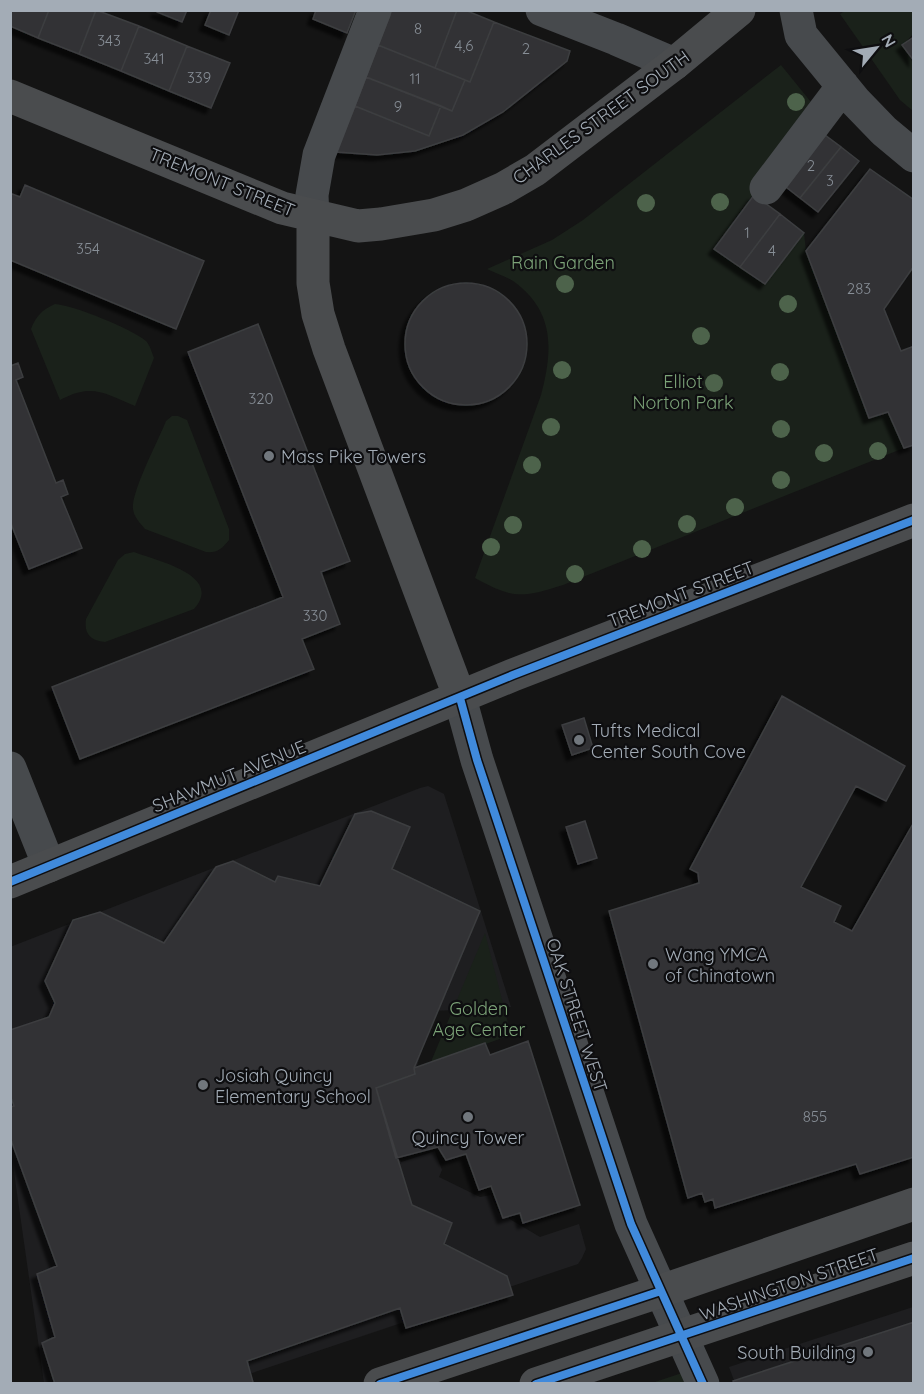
<svg xmlns="http://www.w3.org/2000/svg" width="924" height="1394" viewBox="0 0 924 1394" font-family="Quicksand,sans-serif">
<style>
.built{fill:#1e1e20}
.green{fill:#1a211a}
.building{fill:#333335;stroke:#3c3e40;stroke-width:1.5;filter:url(#shadow)}
.lines{fill:none;stroke-linecap:round;stroke-linejoin:round}
.minor{stroke:#474a4d;stroke-width:33}
.major{stroke:#4a4c4e;stroke-width:33}
.cycleway-casing{stroke:#0e0e10;stroke-width:11}
.cycleway{stroke:#408adc;stroke-width:8}
.tree{fill:#4d634b}
.poi-dot{fill:#71777d;stroke:#0e0e10;stroke-width:2}
.labels{text-anchor:middle;dominant-baseline:central;stroke-width:4.5;stroke-linejoin:round;paint-order:stroke}
.number-label{font-size:15px;fill:#878e96}
.street-label{font-size:18px;fill:#a3acb6;stroke:#0e0e10}
.park-label{font-size:18px;fill:#7ca378;stroke:#0e0e10}
.poi-label{font-size:18px;fill:#a3acb6;stroke:#0e0e10;text-anchor:start}
</style>
<defs>
<filter id="shadow"><feDropShadow dx="-5.5" dy="5.5" stdDeviation="1.5" flood-color="#0009"/></filter>
</defs>
<rect width="100%" height="100%" fill="#141414"/>
<path class="built" d="M 428,786 L 444,794 L 511,1007 L 434,1011 L 413,1079 L 395,1143 L 401,1162 L 435,1151 L 442,1170 L 439,1177 L 480,1197 L 491,1195 L 498,1212 L 540,1237 L 579,1224 L 586,1249 L 582,1258 L 578,1264 L 222,1383 L 44,1383 L 11,1151 L 10,947 L 420,788 Z
M 913,1307 L 913,1383 L 735,1383 L 729,1367 Z"/>
<path class="green" d="M 845,11 L 913,11 L 913,34 L 903,45 L 913,63 L 913,111 L 900,100 L 840,14 Z
M 781,65 L 815,107 L 714,249 L 765,284 L 804,233 L 806,251 L 869,418 L 888,412 L 904,448 L 563,585 C 522,598 513,599 475,578 L 541,395 C 553,350 555,311 513,281 C 505,276 495,273 487,269 L 552,240 L 583,220 Z
M 55,304 C 73,305 132,329 146,341 C 150,345 152,353 154,358 L 135,406 C 104,393 92,383 60,400 L 31,329 C 36,316 42,310 55,304 Z
M 172,416 L 178,416 L 187,420 L 229,529 L 229,540 C 222,549 217,553 206,552 L 145,529 C 140,523 134,517 133,509 C 131,492 159,439 166,421 Z
M 134,552 C 157,561 224,575 194,609 L 105,642 C 90,640 84,634 86,619 L 118,560 L 125,554 Z
M 485,933 L 511,1035 L 430,1064 Z
M 682,1373 L 685,1384 L 649,1384 Z"/>
<path class="building" d="M 10,10 L 49,10 L 38,38 L 10,26 Z
M 49,10 L 96,10 L 79,54 L 38,38 Z
M 96,10 L 139,26 L 121,71 L 79,54 Z
M 157,10 L 187,10 L 182,22 L 157,12 Z
M 211,10 L 239,10 L 229,35 L 205,25 Z
M 316,10 L 356,10 L 347,33 L 313,19 Z
M 392,10 L 457,10 L 435,68 L 378,45 Z
M 457,10 L 465,10 L 494,22 L 470,82 L 435,68 Z
M 494,22 L 570,51 L 567,61 L 503,112 L 463,135 L 415,151 L 377,155 L 336,152 L 355,106 L 429,136 L 441,106 L 452,111 L 465,80 L 470,82 Z
M 139,26 L 187,46 L 169,91 L 121,71 Z
M 914,37 L 914,61 L 902,45 Z
M 378,45 L 465,80 L 452,111 L 366,77 Z
M 187,46 L 230,63 L 211,108 L 169,91 Z
M 366,77 L 441,106 L 429,136 L 355,106 Z
M 821,132 L 841,147 L 800,198 L 781,183 Z
M 841,147 L 859,161 L 818,212 L 800,198 Z
M 870,169 L 914,200 L 914,266 L 884,309 L 901,351 L 914,346 L 914,445 L 904,448 L 888,412 L 869,418 L 806,251 Z
M 25,185 L 204,261 L 176,329 L 10,260 L 10,193 L 20,197 Z
M 754,195 L 780,214 L 740,267 L 714,249 Z
M 780,214 L 804,233 L 765,284 L 740,267 Z
M405 344a61 61 0 1 1 122 0a61 61 0 1 1-122 0Z
M 258,324 L 350,561 L 321,572 L 340,624 L 302,639 L 314,669 L 80,759 L 52,687 L 283,597 L 188,352 Z
M 18,363 L 23,377 L 16,380 L 56,483 L 63,480 L 68,494 L 61,497 L 82,548 L 29,569 L 10,521 L 10,366 Z
M 782,696 L 905,766 L 886,801 L 856,786 L 801,887 L 841,906 L 834,922 L 852,931 L 914,822 L 914,1157 L 860,1174 L 856,1164 L 715,1208 L 713,1199 L 705,1202 L 702,1193 L 688,1198 L 609,911 L 699,883 L 698,873 L 690,869 Z
M 584,718 L 593,748 L 572,755 L 562,725 Z
M 371,811 L 410,827 L 392,869 L 480,911 L 414,1068 L 415,1074 L 376,1088 L 412,1205 L 452,1223 L 444,1244 L 507,1276 L 513,1295 L 406,1328 L 400,1308 L 247,1361 L 253,1382 L 248,1384 L 55,1384 L 42,1343 L 55,1337 L 37,1274 L 57,1266 L 10,1137 L 10,1107 L 14,1106 L 10,1095 L 10,1030 L 49,1017 L 55,1003 L 45,981 L 73,920 L 100,912 L 164,943 L 216,867 L 233,861 L 275,882 L 278,876 L 320,886 L 355,814 Z
M 585,821 L 597,858 L 578,864 L 566,827 Z
M 528,1041 L 580,1205 L 523,1223 L 520,1213 L 503,1218 L 491,1186 L 479,1190 L 466,1154 L 446,1160 L 438,1147 L 396,1158 L 376,1088 L 415,1074 L 414,1068 L 485,1043 L 490,1055 Z
M 914,1322 L 914,1384 L 734,1384 L 733,1381 Z"/>
<g class="lines">
<path class="minor" d="M 542,10 L 616,39 L 674,64
M 796,10 L 801,35 L 855,101 L 884,131 L 914,156
M 766,188 L 843,86
M 313,217 L 312,195 L 319,155 L 375,10
M 460,698 L 477,760 L 631,1224 L 703,1384
M 10,768 L 49,866"/>
<path class="major" d="M 10,96 L 282,208 L 358,226 L 381,224 L 434,215 L 466,205 L 504,188 L 535,170 L 674,64 L 739,10
M 313,217 L 313,283 L 318,314 L 329,349 L 460,698
M 10,882 L 513,675 L 914,520
M 380,1384 L 661,1291 L 914,1204
M 536,1384 L 914,1258"/>
<defs>
<path id="cycleway" d="M 460,698 L 477,760 L 631,1224 L 703,1384
M 10,882 L 513,675 L 914,520
M 380,1384 L 661,1291
M 536,1384 L 914,1258"/>
</defs>
<use href="#cycleway" class="cycleway-casing"/>
<use href="#cycleway" class="cycleway"/>
</g>
<g class="tree">
<circle cx="796" cy="102" r="9"/>
<circle cx="720" cy="202" r="9"/>
<circle cx="646" cy="203" r="9"/>
<circle cx="565" cy="284" r="9"/>
<circle cx="788" cy="304" r="9"/>
<circle cx="701" cy="336" r="9"/>
<circle cx="562" cy="370" r="9"/>
<circle cx="780" cy="372" r="9"/>
<circle cx="714" cy="383" r="9"/>
<circle cx="551" cy="427" r="9"/>
<circle cx="781" cy="429" r="9"/>
<circle cx="878" cy="451" r="9"/>
<circle cx="824" cy="453" r="9"/>
<circle cx="532" cy="465" r="9"/>
<circle cx="781" cy="480" r="9"/>
<circle cx="735" cy="507" r="9"/>
<circle cx="687" cy="524" r="9"/>
<circle cx="513" cy="525" r="9"/>
<circle cx="491" cy="547" r="9"/>
<circle cx="642" cy="549" r="9"/>
<circle cx="575" cy="574" r="9"/>
</g>
<g class="poi-dot">
<circle cx="269" cy="456" r="6"/>
<circle cx="579" cy="740" r="6"/>
<circle cx="653" cy="964" r="6"/>
<circle cx="203" cy="1085" r="6"/>
<circle cx="468" cy="1117" r="6"/>
<circle cx="868" cy="1352" r="6"/>
</g>
<g class="labels">
<g class="number-label">
<text x="418" y="28">8</text>
<text x="109" y="40">343</text>
<text x="464" y="45">4,6</text>
<text x="526" y="48">2</text>
<text x="154" y="58">341</text>
<text x="199" y="77">339</text>
<text x="415" y="78">11</text>
<text x="398" y="106">9</text>
<text x="811" y="165">2</text>
<text x="830" y="180">3</text>
<text x="747" y="232">1</text>
<text x="88" y="248">354</text>
<text x="772" y="250">4</text>
<text x="859" y="288">283</text>
<text x="261" y="398">320</text>
<text x="315" y="615">330</text>
<text x="815" y="1116">855</text>
</g>
<g class="street-label">
<text transform="translate(601 117) rotate(-36)">CHARLES STREET SOUTH</text>
<text transform="translate(222 182) rotate(22)">TREMONT STREET</text>
<text transform="translate(681 594) rotate(-21)">TREMONT STREET</text>
<text transform="translate(229 776) rotate(-22)">SHAWMUT AVENUE</text>
<text transform="translate(577 1015) rotate(72)">OAK STREET WEST</text>
<text transform="translate(789 1284) rotate(-19)">WASHINGTON STREET</text>
</g>
<g class="park-label">
<text x="563" y="262">Rain Garden</text>
<text x="683" y="381">Elliot<tspan x="683" dy="21">Norton Park</tspan></text>
<text x="479" y="1008">Golden<tspan x="479" dy="21">Age Center</tspan></text>
</g>
<g class="poi-label">
<text x="281" y="456">Mass Pike Towers</text>
<text x="591" y="730">Tufts Medical<tspan x="591" dy="21">Center South Cove</tspan></text>
<text x="665" y="954">Wang YMCA<tspan x="665" dy="21">of Chinatown</tspan></text>
<text x="215" y="1075">Josiah Quincy<tspan x="215" dy="21">Elementary School</tspan></text>
<text x="468" y="1137" text-anchor="middle">Quincy Tower</text>
<text x="856" y="1352" text-anchor="end">South Building</text>
</g>
</g>
<rect width="924" height="1394" fill="none" stroke="#a3acb6" stroke-width="24"/>
<g transform="translate(876 48) rotate(60)" stroke="#0e0e10" stroke-width="4.5" paint-order="stroke">
<path d="M0-4.5L10 22L0 15L-10 22Z" fill="#a3acb6"/>
<text y="-9" font-size="16" font-weight="bold" text-anchor="middle" fill="#a3acb6">N</text>
</g>
</svg>
